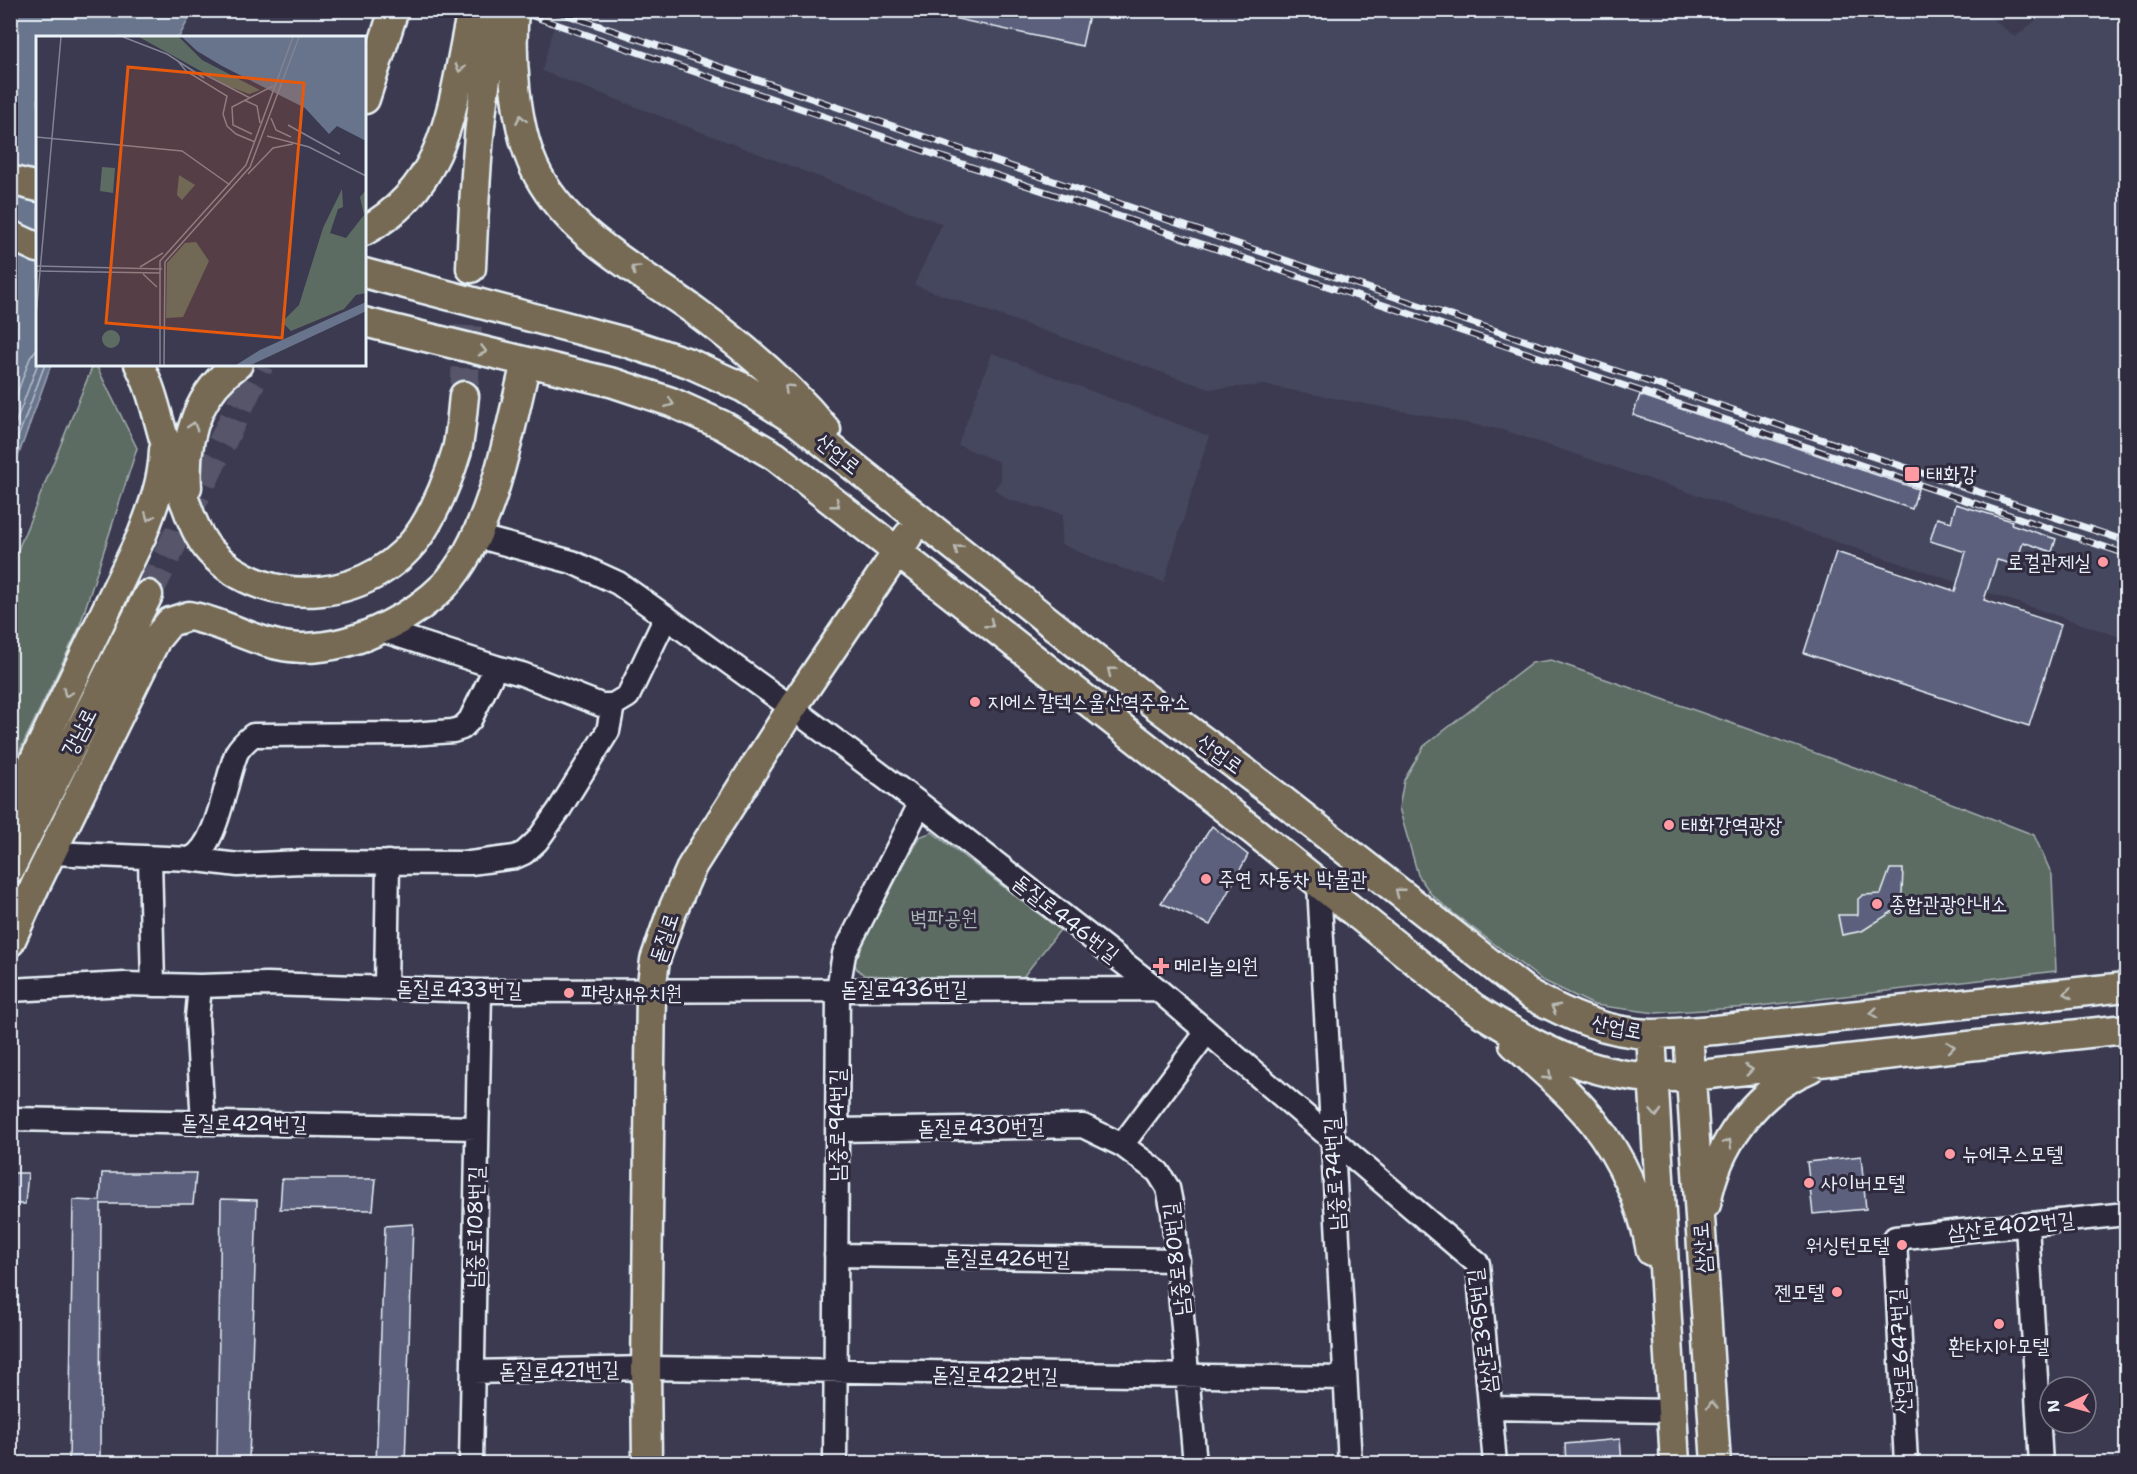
<svg xmlns="http://www.w3.org/2000/svg" width="2137" height="1474" viewBox="0 0 2137 1474" font-family="'Shantell Sans','Poor Story',sans-serif">
<style>
.built{fill:#45465e}
.green{fill:#5d6c63;stroke:#a2aeae;stroke-width:1.5}
.water{fill:#68748c;stroke:#9ba6b7;stroke-width:1.5}
.lines{fill:none;stroke-linecap:round;stroke-linejoin:round}
.shore{stroke:#b5bfcd;stroke-width:1.5}
.building{fill:#5b617d;stroke:#e8f1f8;stroke-width:1.5}
.major-tunnel{stroke:#565569;stroke-width:28;stroke-dasharray:28 14;stroke-linecap:butt}
.minor-casing{stroke:#e8f1f8;stroke-width:27}
.major-casing{stroke:#e8f1f8;stroke-width:33}
.minor{stroke:#2f2a3d;stroke-width:22}
.major{stroke:#766a54;stroke-width:28}
.rail-casing{stroke:#e8f1f8;stroke-width:7}
.rail{stroke:#2f2a3d;stroke-width:4.5;stroke-dasharray:14;stroke-linecap:butt}
.oneway{stroke:#babbb6}
.poi-dot{fill:#ff9aa2;stroke:#2f2a3d;stroke-width:2}
.labels{text-anchor:middle;dominant-baseline:central;stroke-width:6;stroke-linejoin:round;paint-order:stroke}
.street-label{font-size:21px;fill:#e8f1f8;stroke:#2f2a3d}
.poi-label{font-size:21px;fill:#e8f1f8;stroke:#2f2a3d;text-anchor:start}
.park-label{font-size:21px;fill:#a9b5b5;stroke:#2f2a3d}
.inset-road{fill:none;stroke:#818393;stroke-width:1.5}
.view{fill:#e8590c;fill-opacity:0.15;stroke:#e8590c;stroke-width:3}
.inset-edge{fill:none;stroke:#e8f1f8;stroke-width:3}
</style>
<rect width="100%" height="100%" fill="#3c3a50"/>
<filter id="ink" filterUnits="userSpaceOnUse"><feTurbulence type="fractalNoise" baseFrequency=".0167" numOctaves="2"/><feDisplacementMap in="SourceGraphic" scale="12" xChannelSelector="R" yChannelSelector="G"/><feConvolveMatrix kernelMatrix="1 2 1 2 8 2 1 2 1" color-interpolation-filters="sRGB"/></filter>
<g filter="url(#ink)">
<path class="built" d="M 558,10 L 1982,10 L 2015,37 L 2047,11 L 2110,11 L 2126,39 L 2126,639 L 1503,430 L 1264,385 L 1209,389 L 914,285 L 942,224 L 542,71 Z
M 992,353 L 1209,436 L 1164,582 L 1100,561 L 1061,544 L 1063,514 L 1009,500 L 994,489 L 1001,480 L 999,462 L 958,445 Z"/>
<path class="green" d="M 93,365 L 96,365 L 137,448 L 79,628 L 11,769 L 11,567 Z
M 1551,660 C 1713,717 1875,772 2034,835 L 2052,875 L 2056,971 L 1751,1007 L 1656,1013 L 1594,1005 L 1542,980 L 1453,913 L 1431,894 L 1418,875 L 1399,808 L 1404,780 L 1424,746 L 1532,663 Z
M 932,832 L 1060,930 L 1023,977 L 931,978 L 864,975 L 857,969 L 853,961 L 919,837 Z"/>
<path class="water" d="M 11,11 L 193,11 L 179,37 L 38,38 L 38,364 L 51,365 L 11,476 Z"/>
<g class="lines">
<path class="shore" d="M 10,413 L 30,358 L 38,347
M 10,438 L 38,363
M 10,459 L 45,364"/>
</g>
<path class="building" d="M 949,10 L 1090,10 L 1082,46 L 948,17 Z
M 1640,395 L 1918,489 L 1912,509 L 1633,415 Z
M 1956,504 L 2012,521 L 2011,524 L 2056,539 L 2052,552 L 2023,542 L 2016,565 L 1997,560 L 1984,600 L 2061,625 L 2029,726 L 1804,653 L 1836,552 L 1955,591 L 1966,552 L 1930,541 L 1937,518 L 1951,522 Z
M 1212,826 L 1248,855 L 1210,925 L 1161,903 Z
M 1890,869 L 1903,869 L 1902,893 L 1892,912 L 1862,931 L 1842,935 L 1838,915 L 1858,915 L 1858,899 L 1863,895 L 1881,894 Z
M 1861,1156 L 1866,1209 L 1813,1214 L 1807,1162 Z
M 10,1173 L 28,1173 L 25,1204 L 10,1204 Z
M 102,1173 L 196,1173 L 193,1204 L 101,1204 L 100,1461 L 69,1461 L 73,1200 L 100,1201 Z
M 282,1179 L 376,1179 L 373,1210 L 280,1209 Z
M 221,1199 L 257,1200 L 249,1461 L 217,1460 Z
M 413,1224 L 405,1464 L 376,1464 L 385,1226 Z
M 1620,1439 L 1622,1464 L 1566,1464 L 1565,1444 Z"/>
<g class="lines">
<path class="major-tunnel" d="M 464,396 L 471,268
M 148,595 L 260,364"/>
<defs>
<path id="minor" d="M 476,536 L 572,562 L 618,583 L 666,617
M 381,630 L 496,667
M 51,853 L 190,859 C 218,847 225,779 237,752 C 241,745 247,740 253,735 L 410,734 L 453,731 L 462,728 L 470,720 L 496,667 L 522,674 L 601,705 L 613,705 L 628,696 L 666,617 L 792,708 L 920,804 L 1157,989 L 1478,1264 L 1495,1464
M 150,858 L 153,985
M 189,859 L 238,865 L 302,862 L 470,863 L 515,857 L 524,853 L 537,841 L 559,810 L 608,731 L 613,705
M 1319,884 L 1350,1464
M 386,988 L 388,862
M 10,990 L 125,984 L 200,986
M 10,1119 L 477,1128
M 203,1123 L 197,1018 L 200,986 L 267,984 L 480,991 L 1157,989
M 837,1130 L 1083,1126 L 1122,1145 L 1158,1172 L 1168,1188 L 1173,1213 L 1195,1464
M 1122,1145 L 1207,1032
M 2027,1225 L 2041,1464
M 836,1255 L 1178,1260
M 473,1372 L 646,1368 L 1344,1378
M 1491,1408 L 1671,1411
M 471,1464 L 480,991
M 835,1464 L 838,989 L 844,954 L 920,804
M 1906,1464 L 1895,1238 L 2126,1214"/>
<path id="major" d="M 514,10 C 510,57 515,125 534,167 C 565,234 639,270 695,311 C 743,346 788,384 826,430
M 365,99 L 394,10
M 10,180 L 38,187
M 364,231 C 451,185 453,96 472,10
M 10,235 L 38,248
M 471,268 C 475,182 478,95 500,10
M 364,273 L 625,342 L 689,363 L 744,388 L 799,423 L 1126,683 L 1278,797 L 1529,994 C 1567,1015 1607,1033 1651,1034 C 1672,1034 1694,1031 1715,1030 L 2126,987
M 364,322 L 614,383 L 671,402 L 722,425 L 775,456 L 1255,832 L 1474,1008 C 1521,1038 1570,1067 1626,1075 C 1647,1079 1669,1077 1691,1076 L 2126,1029
M 139,364 C 152,389 157,415 165,442 C 171,464 178,485 187,507 C 192,521 199,539 210,551 C 268,614 377,602 423,529 C 438,505 449,477 457,450 C 461,433 462,413 464,396
M 187,487 C 184,439 197,393 238,364
M 10,811 L 142,535 C 153,507 163,481 164,450
M 10,869 L 148,595
M 10,942 L 36,884 L 156,639 L 170,622 L 189,616 C 229,623 259,647 302,648 C 333,648 362,639 389,625 C 409,615 428,602 444,586 C 492,535 510,429 526,362
M 1688,1032 L 1716,1464
M 1651,1034 L 1675,1464
M 1514,1044 C 1541,1068 1570,1093 1593,1121 C 1622,1158 1643,1205 1651,1251
M 1706,1204 C 1716,1146 1755,1091 1810,1068
M 647,1464 L 646,1368 L 651,991 L 655,960 L 671,914 L 692,866 L 792,708 L 908,536"/>
</defs>
<use href="#minor" class="minor-casing"/>
<use href="#major" class="major-casing"/>
<use href="#minor" class="minor"/>
<use href="#major" class="major"/>
<defs>
<path id="rail" d="M 515,10 L 936,155 L 2126,554
M 553,10 L 1332,276 L 2126,541"/>
</defs>
<use href="#rail" class="rail-casing"/>
<use href="#rail" class="rail"/>
</g>
<defs><path id="oneway-chevron" d="M-2-3.5L2.5 0L-2 3.5" fill="none" stroke-width="1.6" stroke-linecap="round" stroke-linejoin="round" transform="scale(1.5)"/></defs>
<g class="oneway">
<use href="#oneway-chevron" transform="translate(460 68) rotate(102)"/>
<use href="#oneway-chevron" transform="translate(521 119) rotate(-100)"/>
<use href="#oneway-chevron" transform="translate(635 269) rotate(-145)"/>
<use href="#oneway-chevron" transform="translate(483 351) rotate(14)"/>
<use href="#oneway-chevron" transform="translate(788 388) rotate(-136)"/>
<use href="#oneway-chevron" transform="translate(670 403) rotate(21)"/>
<use href="#oneway-chevron" transform="translate(193 426) rotate(-73)"/>
<use href="#oneway-chevron" transform="translate(836 504) rotate(38)"/>
<use href="#oneway-chevron" transform="translate(149 517) rotate(112)"/>
<use href="#oneway-chevron" transform="translate(958 549) rotate(-142)"/>
<use href="#oneway-chevron" transform="translate(990 624) rotate(38)"/>
<use href="#oneway-chevron" transform="translate(1111 671) rotate(-142)"/>
<use href="#oneway-chevron" transform="translate(67 693) rotate(115)"/>
<use href="#oneway-chevron" transform="translate(1399 892) rotate(-142)"/>
<use href="#oneway-chevron" transform="translate(2068 993) rotate(174)"/>
<use href="#oneway-chevron" transform="translate(1555 1008) rotate(-152)"/>
<use href="#oneway-chevron" transform="translate(1874 1013) rotate(174)"/>
<use href="#oneway-chevron" transform="translate(1951 1047) rotate(-6)"/>
<use href="#oneway-chevron" transform="translate(1749 1070) rotate(-6)"/>
<use href="#oneway-chevron" transform="translate(1548 1076) rotate(43)"/>
<use href="#oneway-chevron" transform="translate(1656 1113) rotate(87)"/>
<use href="#oneway-chevron" transform="translate(1728 1143) rotate(-59)"/>
<use href="#oneway-chevron" transform="translate(1712 1405) rotate(-94)"/>
</g>
</g>
<g class="poi-dot">
<rect x="1904" y="466" width="16" height="16" rx="3"/>
<circle cx="2103" cy="562" r="6"/>
<circle cx="975" cy="702" r="6"/>
<circle cx="1669" cy="825" r="6"/>
<circle cx="1206" cy="879" r="6"/>
<circle cx="1877" cy="904" r="6"/>
<path d="M1158 957h6v6h6v6h-6v6h-6v-6h-6v-6h6z"/>
<circle cx="569" cy="993" r="6"/>
<circle cx="1950" cy="1154" r="6"/>
<circle cx="1809" cy="1183" r="6"/>
<circle cx="1902" cy="1245" r="6"/>
<circle cx="1837" cy="1292" r="6"/>
<circle cx="1999" cy="1324" r="6"/>
</g>
<g class="labels">
<g class="street-label">
<text transform="translate(838 454) rotate(39)">산업로</text>
<text transform="translate(79 732) rotate(-63)">강남로</text>
<text transform="translate(1220 754) rotate(36)">산업로</text>
<text transform="translate(1066 918) rotate(38)">돋질로446번길</text>
<text transform="translate(664 938) rotate(-72)">돋질로</text>
<text transform="translate(459 989) rotate(1)">돋질로433번길</text>
<text x="904" y="989">돋질로436번길</text>
<text transform="translate(1617 1027) rotate(11)">산업로</text>
<text transform="translate(244 1123) rotate(1)">돋질로429번길</text>
<text transform="translate(837 1125) rotate(-90)">남중로94번길</text>
<text transform="translate(981 1127) rotate(-1)">돋질로430번길</text>
<text transform="translate(1334 1174) rotate(-93)">남중로74번길</text>
<text transform="translate(2011 1226) rotate(-6)">삼산로402번길</text>
<text transform="translate(475 1227) rotate(-89)">남중로108번길</text>
<text transform="translate(1702 1248) rotate(-94)">삼산로</text>
<text transform="translate(1007 1258) rotate(1)">돋질로426번길</text>
<text transform="translate(1176 1259) rotate(-96)">남중로80번길</text>
<text transform="translate(1482 1331) rotate(-97)">삼산로395번길</text>
<text transform="translate(1900 1351) rotate(-93)">산업로647번길</text>
<text transform="translate(559 1370) rotate(-1)">돋질로421번길</text>
<text transform="translate(995 1375) rotate(1)">돋질로422번길</text>
</g>
<g class="poi-label">
<text x="1926" y="474">태화강</text>
<text x="2091" y="562" text-anchor="end">로컬관제실</text>
<text x="987" y="702">지에스칼텍스울산역주유소</text>
<text x="1681" y="825">태화강역광장</text>
<text x="1218" y="879">주연 자동차 박물관</text>
<text x="1889" y="904">종합관광안내소</text>
<text x="1174" y="966">메리놀의원</text>
<text x="581" y="993">파랑새유치원</text>
<text x="1962" y="1154">뉴에쿠스모텔</text>
<text x="1821" y="1183">사이버모텔</text>
<text x="1890" y="1245" text-anchor="end">워싱턴모텔</text>
<text x="1825" y="1292" text-anchor="end">젠모텔</text>
<text x="1999" y="1346" text-anchor="middle">환타지아모텔</text>
</g>
<g class="park-label">
<text x="944" y="918">벽파공원</text>
</g>
</g>
<g transform="translate(36 36)">
<rect width="330" height="330" fill="#3c3a50"/>
<path d="M 103,1 L 143,1 L 166,24 L 224,54 L 213,58 L 192,50 ZM 66,131 L 79,132 L 77,157 L 64,155 ZM 143,139 L 159,149 L 146,164 L 141,159 ZM 306,153 L 307,171 L 302,173 L 294,197 L 310,202 L 328,179 L 324,161 L 330,154 L 330,257 L 320,259 L 308,273 L 255,295 L 246,286 L 263,269 L 287,192 ZM 160,206 L 173,225 L 147,281 L 130,282 L 131,227 L 149,207 ZM66 303a9 9 0 1 1 18 0a9 9 0 1 1-18 0Z" fill="#5d6c63"/>
<path d="M 146,1 L 330,1 L 330,105 L 301,90 L 293,98 L 269,72 L 186,30 L 161,15 ZM 330,266 L 330,275 L 324,278 L 215,329 L 200,329 L 224,314 Z" fill="#68748c"/>
<path class="inset-road" d="M 87,1 L 131,18 L 168,42M 141,24 L 150,35 L 191,60 L 187,78 L 191,90 L 200,98 L 219,106M 168,38 L 214,62M 208,64 L 221,70 L 224,87M 235,82 L 240,94 L 255,101M 252,89 L 304,118M 216,98 L 197,89 L 196,71 L 237,50M 231,100 L 273,111 L 330,140M 0,101 L 146,115 L 194,149M 212,138 L 237,112 L 257,108M 0,230 L 126,233M 104,231 L 127,217M 0,235 L 124,237M 107,238 L 121,251M 0,280 L 25,1M 124,329 L 124,225 L 210,129 L 257,1M 128,329 L 129,226 L 214,131 L 263,1"/>
<path class="view" d="M 92,31 L 268,47 L 246,302 L 70,287 Z"/>
<rect width="330" height="330" class="inset-edge"/>
</g>
<rect width="2137" height="1474" fill="none" stroke="#2f2a3d" stroke-width="36"/>
<rect x="18" y="18" width="2101" height="1438" fill="none" stroke="#e8f1f8" stroke-width="2" filter="url(#ink)"/>
<g transform="translate(2068 1405) rotate(265)"><circle r="28" fill="#2f2a3d" stroke="#797a88" stroke-width="1.5"/>
<path d="M0-4.5L10 22L0 15L-10 22Z" fill="#ff9aa2"/>
<text y="-9" font-size="16" font-weight="bold" text-anchor="middle" fill="#e8f1f8">N</text>
</g>
</svg>
